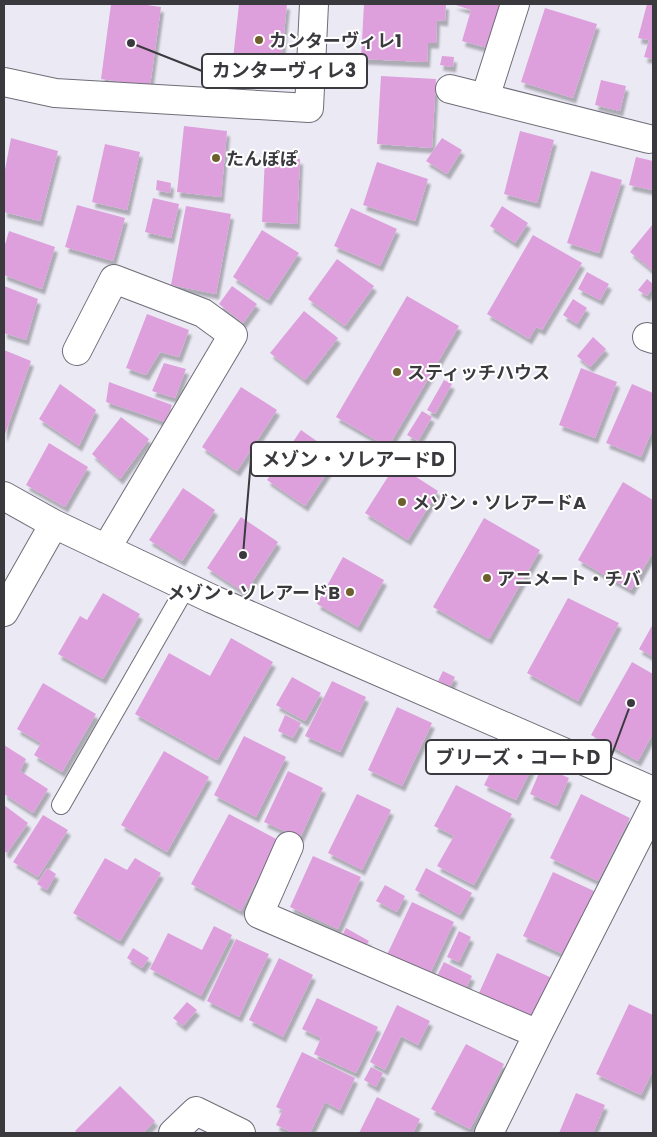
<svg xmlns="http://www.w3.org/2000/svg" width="657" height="1137" viewBox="0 0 657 1137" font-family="Poppins,'Noto Sans JP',sans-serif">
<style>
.building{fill:#dda0dc;filter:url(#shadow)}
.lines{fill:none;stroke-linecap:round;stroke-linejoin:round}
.service-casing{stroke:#6f6d77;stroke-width:20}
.minor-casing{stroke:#6f6d77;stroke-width:30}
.service{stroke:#fff;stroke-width:18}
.minor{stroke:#fff;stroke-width:28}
.poi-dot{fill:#6e602d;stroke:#fff;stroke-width:2}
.labels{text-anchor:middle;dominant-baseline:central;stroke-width:4;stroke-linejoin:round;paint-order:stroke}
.poi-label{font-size:18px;font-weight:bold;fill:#3a393e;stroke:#fff;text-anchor:start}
.leader{fill:none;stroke:#3a393e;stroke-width:2}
.callout-dot{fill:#3a393e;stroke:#fff;stroke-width:2}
.callout{fill:#fff;stroke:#3a393e;stroke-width:2}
.callout-label{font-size:19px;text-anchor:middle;font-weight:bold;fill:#3a393e}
</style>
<defs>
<filter id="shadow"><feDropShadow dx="3" dy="5.5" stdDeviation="1" flood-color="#0004"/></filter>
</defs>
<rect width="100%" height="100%" fill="#ebe9f4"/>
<path class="building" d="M 111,4 L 140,4 L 161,7 L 150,86 L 101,79 Z
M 239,4 L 287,4 L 279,82 L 231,77 Z
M 364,4 L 446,4 L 445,21 L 437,20 L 436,43 L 428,43 L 427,62 L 361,59 Z
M 453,4 L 509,4 L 495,50 L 462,41 L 471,10 Z
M 647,4 L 653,4 L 653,59 L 644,57 L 649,40 L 638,38 Z
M 545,8 L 597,24 L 573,98 L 521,82 Z
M 442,56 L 454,57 L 453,67 L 440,65 Z
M 381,76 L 436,79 L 432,148 L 377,144 Z
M 601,80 L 626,86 L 620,111 L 595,105 Z
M 184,126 L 227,131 L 221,197 L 177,192 Z
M 520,131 L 554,140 L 537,203 L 504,194 Z
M 11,138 L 58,151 L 40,221 L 4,212 L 4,175 Z
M 442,138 L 462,150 L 447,174 L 426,161 Z
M 105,144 L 140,152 L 127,210 L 92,202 Z
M 265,157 L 300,159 L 297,224 L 262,222 Z
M 636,157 L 653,161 L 653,185 L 652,190 L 629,185 Z
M 377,162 L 428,179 L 415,221 L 363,205 Z
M 591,171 L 622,180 L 599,253 L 567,243 Z
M 157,180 L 171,183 L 170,193 L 156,190 Z
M 153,198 L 179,204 L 171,238 L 145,232 Z
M 77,205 L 125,218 L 113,261 L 65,247 Z
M 186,206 L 231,214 L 216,294 L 171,285 Z
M 502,206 L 528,223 L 515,243 L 490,226 Z
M 351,208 L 397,229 L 380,266 L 334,246 Z
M 653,224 L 653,271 L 630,252 Z
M 262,230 L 299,253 L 268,300 L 233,277 Z
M 9,231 L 55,247 L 42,289 L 4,275 L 4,248 Z
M 533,235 L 582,263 L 542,330 L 536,327 L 529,339 L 487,314 Z
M 337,259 L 374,286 L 345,326 L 308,299 Z
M 587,272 L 609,284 L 600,300 L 578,289 Z
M 647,279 L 653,284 L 653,287 L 647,296 L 638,290 Z
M 4,286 L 38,299 L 26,340 L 4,333 Z
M 232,286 L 257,304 L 243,323 L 219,304 Z
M 407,296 L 459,326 L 388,447 L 336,417 Z
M 573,299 L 587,308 L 577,324 L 563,315 Z
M 304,311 L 338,338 L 305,380 L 270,353 Z
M 147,314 L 189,330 L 179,357 L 160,352 L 146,375 L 126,368 Z
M 593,337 L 606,349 L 590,367 L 577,356 Z
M 4,350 L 31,361 L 4,437 Z
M 164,363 L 186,369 L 175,398 L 152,391 Z
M 581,368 L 617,382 L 595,438 L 559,425 Z
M 444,380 L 452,384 L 435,414 L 427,410 Z
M 109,382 L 172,405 L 165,422 L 106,402 Z
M 60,384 L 96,410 L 79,446 L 39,419 Z
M 632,384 L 653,393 L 653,428 L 641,457 L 606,443 Z
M 241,387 L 277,410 L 237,471 L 202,447 Z
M 422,411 L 432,417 L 418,441 L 407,435 Z
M 121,417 L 149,439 L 120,479 L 92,454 Z
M 301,430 L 338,456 L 305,506 L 267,480 Z
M 49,443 L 88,467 L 65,507 L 26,485 Z
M 396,464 L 438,491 L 408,540 L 365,513 Z
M 623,482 L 653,500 L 653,552 L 631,590 L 578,560 Z
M 183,488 L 215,510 L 182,561 L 149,540 Z
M 241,517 L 278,542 L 245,593 L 207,568 Z
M 484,518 L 540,550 L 489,639 L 433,607 Z
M 343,557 L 384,580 L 358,627 L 317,604 Z
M 103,593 L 140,614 L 103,679 L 58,654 L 80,616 L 87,620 Z
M 568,598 L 619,623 L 578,701 L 527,673 Z
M 653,624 L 653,657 L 639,649 Z
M 231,638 L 273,662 L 217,760 L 135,714 L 169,653 L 210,676 Z
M 632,662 L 653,674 L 653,733 L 638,761 L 591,735 Z
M 443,671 L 455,677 L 450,687 L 438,681 Z
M 292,677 L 321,693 L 305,721 L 276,705 Z
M 332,681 L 366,697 L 340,752 L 305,736 Z
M 43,683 L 96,714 L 62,772 L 34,755 L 41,743 L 17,729 Z
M 397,707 L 432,723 L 402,786 L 368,770 Z
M 285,715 L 301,723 L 293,738 L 278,731 Z
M 244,736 L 286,757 L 256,817 L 214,795 Z
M 4,745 L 26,759 L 20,771 L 48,789 L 33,813 L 4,794 Z
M 164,751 L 209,777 L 167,852 L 121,825 Z
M 500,753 L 532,768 L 516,800 L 484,785 Z
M 542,766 L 569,778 L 557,806 L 530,794 Z
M 288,771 L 323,788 L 300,838 L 264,822 Z
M 456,785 L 512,814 L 474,885 L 437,866 L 454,836 L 434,826 Z
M 357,794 L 391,810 L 362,870 L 328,853 Z
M 581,794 L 630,818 L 598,881 L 550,858 Z
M 4,805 L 28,823 L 7,853 L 4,851 Z
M 229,814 L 278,840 L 241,911 L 191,884 Z
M 43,815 L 68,830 L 38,877 L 13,862 Z
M 313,856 L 361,877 L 338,929 L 290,907 Z
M 105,858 L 127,870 L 135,858 L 161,873 L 120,941 L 73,913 Z
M 47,868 L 56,874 L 47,890 L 37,884 Z
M 426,868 L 472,893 L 460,915 L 415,890 Z
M 553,872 L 594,891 L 565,955 L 523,936 Z
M 385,885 L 405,896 L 397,912 L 376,901 Z
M 412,902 L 454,922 L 427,980 L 384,961 Z
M 214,926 L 232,935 L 201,996 L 150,969 L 168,933 L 202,950 Z
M 346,928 L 369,941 L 362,953 L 339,941 Z
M 459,931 L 471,937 L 459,962 L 447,957 Z
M 236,939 L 269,954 L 239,1017 L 207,1001 Z
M 133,948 L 149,958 L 142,968 L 127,958 Z
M 497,953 L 552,978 L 534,1018 L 479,993 Z
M 279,958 L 313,975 L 283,1037 L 249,1020 Z
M 444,962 L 472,976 L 462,996 L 434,982 Z
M 317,998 L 378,1027 L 356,1073 L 314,1054 L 321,1038 L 302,1029 Z
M 187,1002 L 197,1010 L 183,1026 L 173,1018 Z
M 629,1004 L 653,1015 L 653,1070 L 641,1095 L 596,1074 Z
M 397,1005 L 430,1021 L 418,1045 L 401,1036 L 385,1070 L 370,1062 Z
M 466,1044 L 504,1064 L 470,1129 L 431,1109 Z
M 302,1052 L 355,1078 L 340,1110 L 325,1102 L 310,1133 L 293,1133 L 276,1125 L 283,1110 L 276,1107 Z
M 371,1067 L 383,1073 L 376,1087 L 364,1080 Z
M 120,1086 L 155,1121 L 143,1133 L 78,1133 L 75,1131 Z
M 576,1093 L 605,1105 L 593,1133 L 559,1133 Z
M 377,1097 L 420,1119 L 413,1133 L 359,1133 Z"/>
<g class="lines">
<defs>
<path id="service" d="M 61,805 L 186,587"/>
<path id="minor" d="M 4,82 L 55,93 L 309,108 L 314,4
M 450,89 L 649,139
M 485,98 L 515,4
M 647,337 L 653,339
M 77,351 L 114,279 L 203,313 L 233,335 L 106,549
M 4,496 L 54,524 L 212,599 L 653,791
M 4,612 L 54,524
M 289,846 L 259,914 L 538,1034
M 173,1133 L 196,1111 L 241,1133
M 489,1133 L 538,1034 L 653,808"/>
</defs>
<use href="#service" class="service-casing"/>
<use href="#minor" class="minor-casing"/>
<use href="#service" class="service"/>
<use href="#minor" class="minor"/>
</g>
<g class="poi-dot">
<circle cx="259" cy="40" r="5"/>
<circle cx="216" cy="158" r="5"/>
<circle cx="397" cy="372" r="5"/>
<circle cx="402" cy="502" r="5"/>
<circle cx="487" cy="578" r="5"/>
<circle cx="350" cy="592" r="5"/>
</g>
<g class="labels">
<g class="poi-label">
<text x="269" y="40">カンターヴィレ1</text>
<text x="226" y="158">たんぽぽ</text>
<text x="407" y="372">スティッチハウス</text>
<text x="412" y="502">メゾン・ソレアードA</text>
<text x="497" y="578">アニメート・チバ</text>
<text x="340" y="592" text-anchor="end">メゾン・ソレアードB</text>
</g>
</g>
<path class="leader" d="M131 43L202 71M243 555L251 459M631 703L611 757"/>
<g class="callout-dot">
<circle cx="131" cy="43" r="5"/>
<circle cx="243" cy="555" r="5"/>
<circle cx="631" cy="703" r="5"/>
</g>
<g class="callout">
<rect x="202" y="54" width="165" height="34" rx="5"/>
<rect x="251" y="442" width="204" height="34" rx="5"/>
<rect x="426" y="740" width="185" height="34" rx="5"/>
</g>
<g class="callout-label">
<text x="284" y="77">カンターヴィレ3</text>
<text x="353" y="466">メゾン・ソレアードD</text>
<text x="518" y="764">ブリーズ・コートD</text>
</g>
<rect width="657" height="1137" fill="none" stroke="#3a393e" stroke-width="10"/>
</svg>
